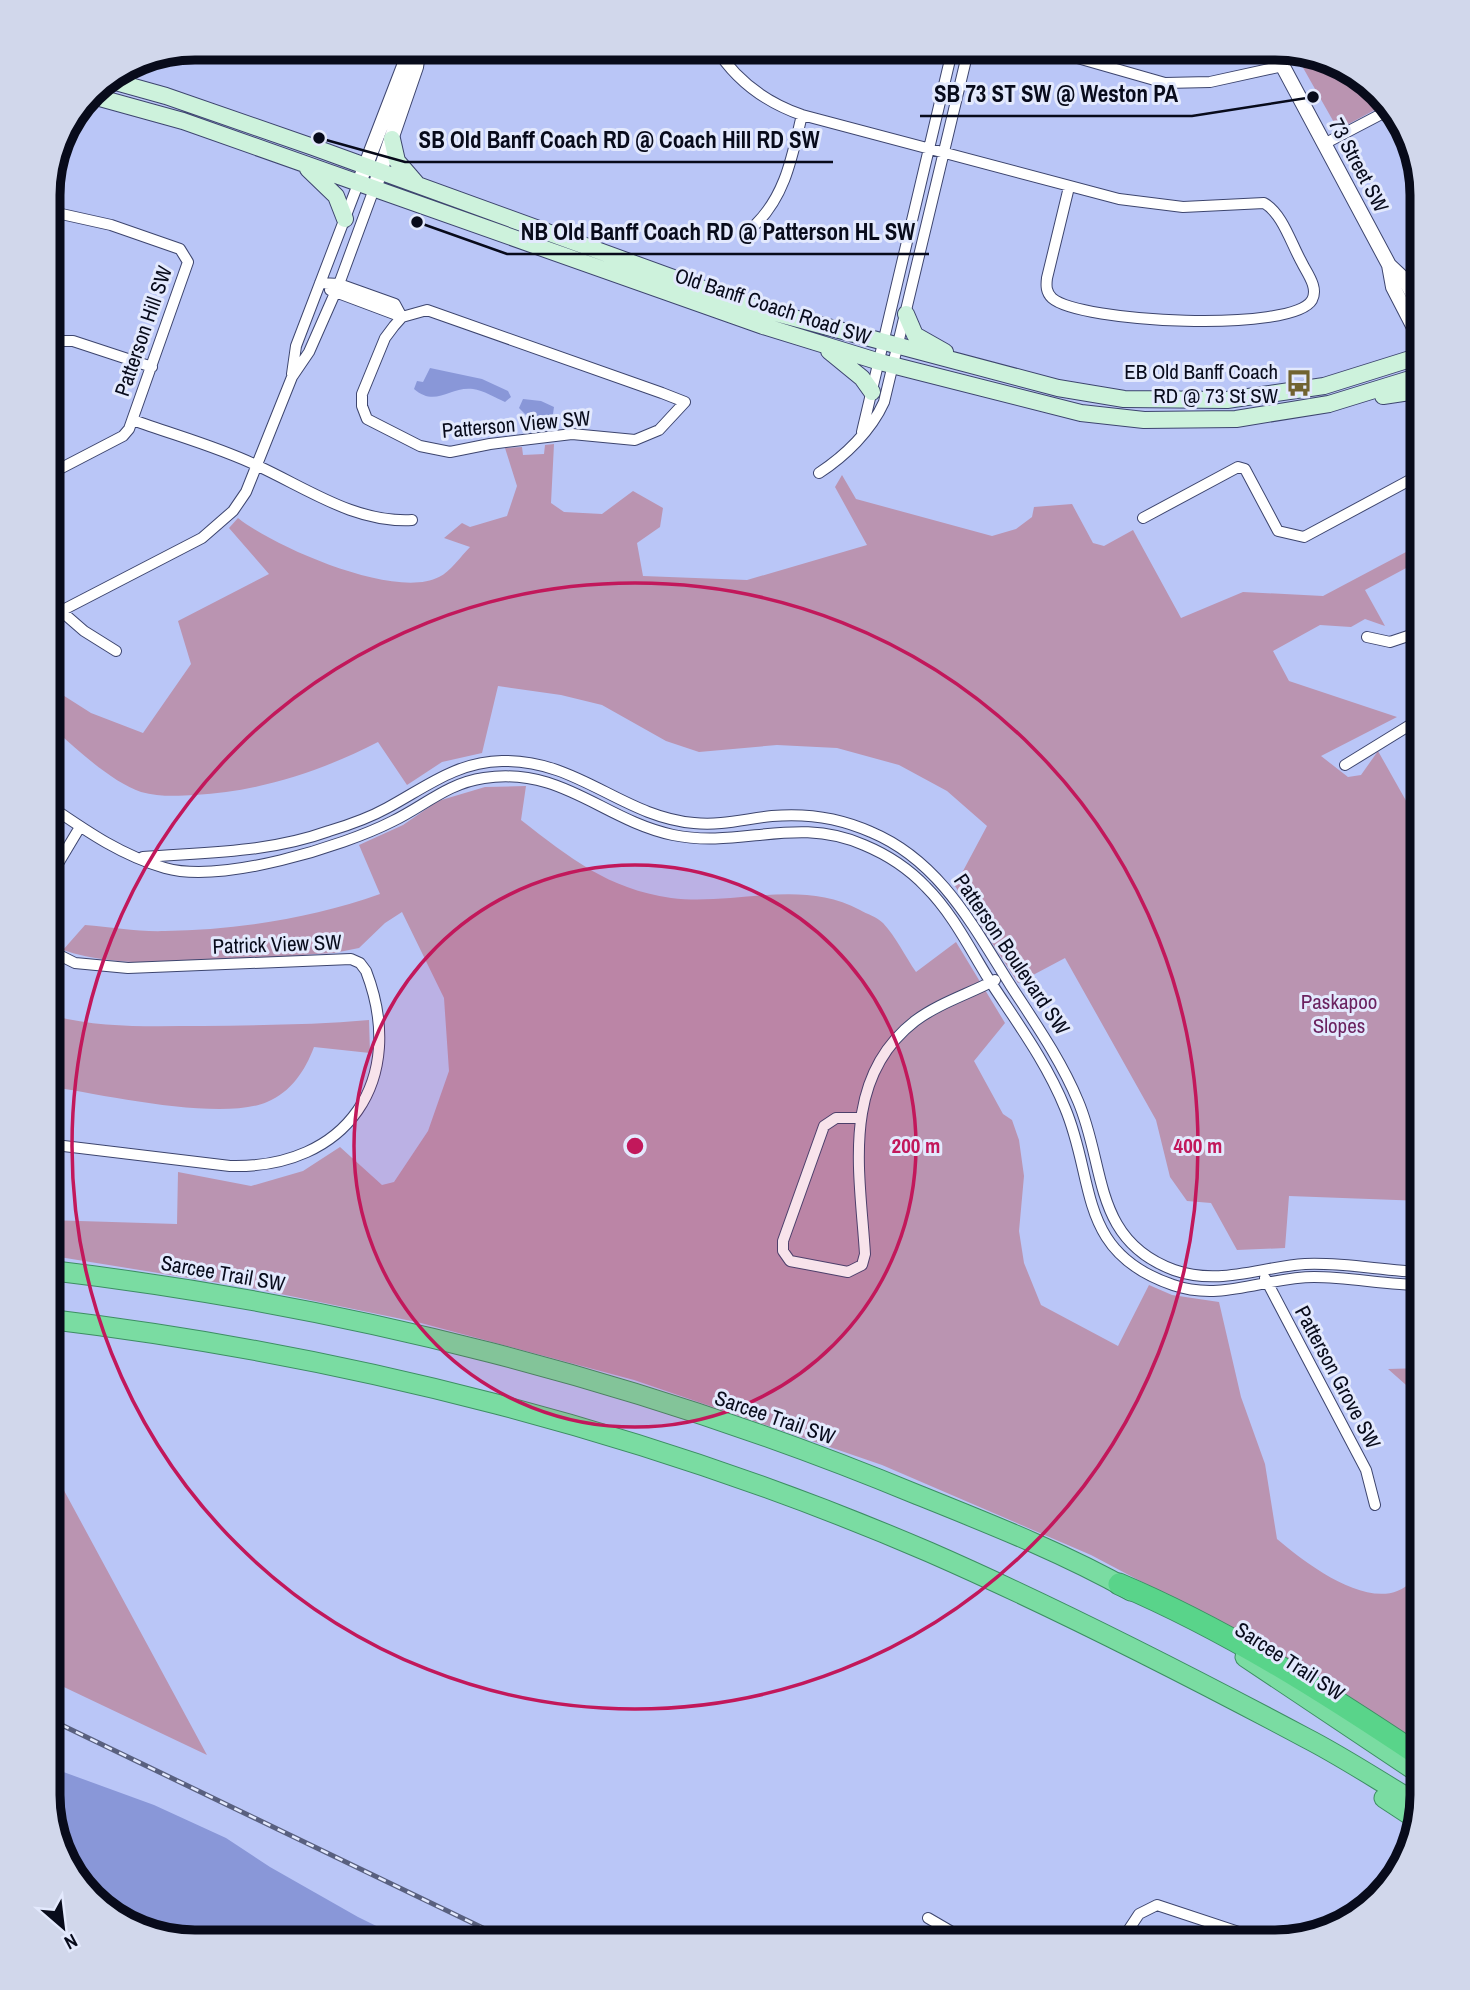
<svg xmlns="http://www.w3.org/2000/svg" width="1470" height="1990" viewBox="0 0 1470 1990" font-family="'Archivo Narrow',sans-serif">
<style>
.green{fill:#ba94b1}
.water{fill:#8997d8}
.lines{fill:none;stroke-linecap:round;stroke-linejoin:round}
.minor-casing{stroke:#3d456e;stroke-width:12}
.tertiary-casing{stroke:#3d456e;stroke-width:16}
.secondary-casing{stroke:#3d456e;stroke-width:18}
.trunk-casing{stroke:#3d8e63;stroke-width:21}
.motorway-casing{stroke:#3d8e63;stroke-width:23}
.minor{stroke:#fff;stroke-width:10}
.tertiary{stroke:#fff;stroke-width:14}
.secondary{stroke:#cdf2dc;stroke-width:16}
.trunk{stroke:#7adca2;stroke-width:19}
.motorway{stroke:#59d48a;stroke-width:21}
.rail-casing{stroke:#59607f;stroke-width:5}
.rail{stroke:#e3e9fd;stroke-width:2.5;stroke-dasharray:8;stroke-linecap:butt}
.ring{fill:none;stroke:#c2185b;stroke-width:3.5}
.labels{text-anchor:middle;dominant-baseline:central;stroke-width:6;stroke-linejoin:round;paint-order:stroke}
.street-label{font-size:21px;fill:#080b1b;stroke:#e3e9fd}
.poi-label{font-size:21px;fill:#080b1b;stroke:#e3e9fd;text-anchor:end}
.park-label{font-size:21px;fill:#6b2360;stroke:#e3e9fd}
.rim{fill:none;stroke:#080b1b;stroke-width:9}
.centre{fill:#c2185b;stroke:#e3e9fd;stroke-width:3.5}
.ring-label{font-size:21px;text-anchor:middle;font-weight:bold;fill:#c2185b;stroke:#e3e9fd;stroke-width:6;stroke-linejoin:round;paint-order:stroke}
.leader{fill:none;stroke:#080b1b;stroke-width:2.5}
.callout-dot{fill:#080b1b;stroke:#e3e9fd;stroke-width:2.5}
.callout-label{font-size:23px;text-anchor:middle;font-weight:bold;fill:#080b1b;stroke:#e3e9fd;stroke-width:6;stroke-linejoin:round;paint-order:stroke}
</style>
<rect width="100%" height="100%" fill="#bac6f7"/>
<path class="green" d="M 1293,50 L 1349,67 L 1386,104 L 1343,127 L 1336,126 Z
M 554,444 L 551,503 L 564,512 L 602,514 L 633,491 L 663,508 L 660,527 L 637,543 L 643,576 L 747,580 L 867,545 L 835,487 L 842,475 L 856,499 L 992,536 L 1016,529 L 1032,517 L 1034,507 L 1072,504 L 1093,543 L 1104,546 L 1133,530 L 1181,618 L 1243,592 L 1323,596 L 1423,543 L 1423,559 L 1365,590 L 1385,626 L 1365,619 L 1351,627 L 1320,625 L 1273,651 L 1289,681 L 1397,717 L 1321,756 L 1348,777 L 1361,775 L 1378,751 L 1418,822 L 1423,822 L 1423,1201 L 1289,1196 L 1285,1248 L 1237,1250 L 1211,1203 L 1187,1201 L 1170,1177 L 1156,1120 L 1065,958 L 1018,983 L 955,886 L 987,826 L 947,791 L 899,765 L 837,748 L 777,745 L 699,752 L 666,741 L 602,705 L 561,695 L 498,686 L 482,753 L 442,762 L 407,785 L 378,742 C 319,772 261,791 195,795 C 178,796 158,797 141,792 C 111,782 70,744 47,722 L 47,685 L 91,713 L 143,733 L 191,664 L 178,621 L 269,574 L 229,528 L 238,518 C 274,547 395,600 439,577 C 450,572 461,556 470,547 L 444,538 L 462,523 L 470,527 L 507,516 L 517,486 L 505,448 L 522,447 L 523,455 L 544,454 L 545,445 Z
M 526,786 L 521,820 C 570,858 608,889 671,898 C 735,906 800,878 860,910 C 867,914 877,917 883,923 C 896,937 905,956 916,972 L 956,942 L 1005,1023 L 974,1061 L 1003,1114 L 1012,1120 L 1019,1140 L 1024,1176 L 1019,1231 L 1024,1263 L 1041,1305 L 1118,1346 L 1149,1285 L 1172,1295 L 1219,1302 L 1241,1397 L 1265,1464 L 1277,1539 C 1305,1563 1377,1619 1412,1581 C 1416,1576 1419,1568 1423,1562 L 1423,1749 L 1314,1673 L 1091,1555 L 882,1465 L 634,1380 L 421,1323 L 251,1288 L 47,1255 L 47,1220 L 177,1224 L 178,1172 L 251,1186 L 303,1171 L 340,1147 L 382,1185 L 394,1182 L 428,1131 L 449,1071 L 444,998 L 402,912 L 385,923 L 359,948 L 334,953 C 256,957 136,975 63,950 L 85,925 C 111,927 139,932 165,931 C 238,930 312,918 380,894 L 359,845 L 403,825 L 438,801 L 485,787 Z
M 47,1014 C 98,1029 151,1026 203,1026 C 258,1025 314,1025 369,1020 L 370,1053 L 314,1047 C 305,1071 291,1092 267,1102 C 220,1122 100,1094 47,1086 Z
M 1423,1368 L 1423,1400 L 1388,1369 Z
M 47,1459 L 207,1755 L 47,1679 Z"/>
<path class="water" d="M 430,368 L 482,379 L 508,391 L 511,397 L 505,402 C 496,398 483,390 473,389 C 450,386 436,408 414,389 L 417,381 L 423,382 Z
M 523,399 L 541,401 L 554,407 L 552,421 L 526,415 L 519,408 Z
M 47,1766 L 154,1805 L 226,1838 L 270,1867 L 358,1917 L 411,1943 L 185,1942 L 121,1923 L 67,1869 L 47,1795 Z"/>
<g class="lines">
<defs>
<path id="minor" d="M 715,47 C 736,81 765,102 802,115 L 1119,199 L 1183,207 L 1264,203 C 1282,213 1291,243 1301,261 C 1306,272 1319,287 1312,300 C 1293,333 1080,323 1052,298 C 1046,292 1046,286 1047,278 L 1069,187
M 1039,47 L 1165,83 L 1210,82 L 1283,66
M 1324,144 L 1391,109
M 756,224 C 786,194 792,156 802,115
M 320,283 L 339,284 L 395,304 L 402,317
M 330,290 L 402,317
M 427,310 L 662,393 L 685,402 L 659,430 L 635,440 L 572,434 L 490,444 L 450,452 L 420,446 L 367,419 L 362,406 L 362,394 L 385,338 L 394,326 L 402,317 Z
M 48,341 L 73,341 L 152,367
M 292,374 L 296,346 L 358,184
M 133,420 C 174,435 219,447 258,466 C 308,489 355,523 412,520
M 862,432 L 953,47
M 819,473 C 845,456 871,431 884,402 L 969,47
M 48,475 L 123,436 L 129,429 L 188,262 L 180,249 L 111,225 L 48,211
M 1143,518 L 1238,467 L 1245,469 L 1278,531 L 1304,537 L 1423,473
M 48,596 L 61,611 L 202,538 L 233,511 L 246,492 L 292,377 L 309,352 L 339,284 L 374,189
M 61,611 L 84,631 L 116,651
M 1367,637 L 1390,642 L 1423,631
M 1345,765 L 1423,717
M 47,804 C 85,830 120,855 165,868 C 221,884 342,847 393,821 C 424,806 448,783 484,778 C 562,766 603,820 673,835 C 741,849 795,815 864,845 C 888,855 909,869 926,887 C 952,913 969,947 988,978 C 1015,1020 1046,1061 1065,1108 C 1096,1181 1076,1252 1173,1285 C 1222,1302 1265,1277 1314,1277 C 1350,1277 1386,1285 1423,1285
M 143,857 C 207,852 268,853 329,831 C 349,825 369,818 387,808 C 426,787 456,762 502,761 C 577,759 623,817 694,823 C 720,826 745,819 772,816 C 806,813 840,818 871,832 C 940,861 973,926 1011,986 C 1035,1023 1061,1060 1078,1101 C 1106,1166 1092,1240 1174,1270 C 1219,1286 1260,1267 1305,1264 C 1344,1262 1384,1271 1423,1272
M 47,882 L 80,827
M 859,1118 L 836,1118 L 824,1126 L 783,1241 L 783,1251 L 790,1261 L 848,1272 L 862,1265 L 865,1254 C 860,1173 840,1079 915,1021 C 939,1003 969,994 995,980
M 47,1144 L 230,1166 C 347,1169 408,1080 366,971 L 360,963 L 351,959 L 128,968 L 75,963 L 47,949
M 1265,1278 L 1366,1470 L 1375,1505
M 928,1918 L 971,1943
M 1120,1943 L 1139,1914 L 1157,1905 L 1272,1943"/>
<path id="tertiary" d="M 1273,48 L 1389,265 L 1393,287 L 1423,345
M 362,175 L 404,66 L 415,47
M 374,189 L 416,67 L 419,47
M 1389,265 L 1405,280 L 1423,313"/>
<path id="secondary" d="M 105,79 L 166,96 L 313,147 L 756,308 L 1058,388 L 1124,399 L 1227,400 L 1324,386 L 1423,355
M 89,95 L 183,121 L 763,326 L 880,362 L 1081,413 L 1144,420 L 1236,419 L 1329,404 L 1423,375
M 392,139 L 397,161 L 416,183
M 308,169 L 336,196 L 345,219
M 1422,311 L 1423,312
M 906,314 L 915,335 L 945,352
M 829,351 L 862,378 L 872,392
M 1383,396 L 1423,390"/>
<path id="trunk" d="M 47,1270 C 345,1305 641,1380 918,1495 C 990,1524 1064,1553 1131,1591
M 47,1319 C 348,1355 650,1432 929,1552 C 1057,1608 1182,1672 1306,1738 C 1345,1758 1382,1783 1420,1805
M 1245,1657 L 1423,1776
M 1384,1798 L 1416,1819"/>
<path id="motorway" d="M 1119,1584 C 1227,1630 1326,1693 1423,1758"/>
</defs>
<use href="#minor" class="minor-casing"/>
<use href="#tertiary" class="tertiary-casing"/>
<use href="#secondary" class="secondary-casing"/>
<use href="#trunk" class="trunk-casing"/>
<use href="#motorway" class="motorway-casing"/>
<use href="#minor" class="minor"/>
<use href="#tertiary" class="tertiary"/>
<use href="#secondary" class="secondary"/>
<use href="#trunk" class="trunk"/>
<use href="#motorway" class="motorway"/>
<defs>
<path id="rail" d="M 47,1718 L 514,1943"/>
</defs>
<use href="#rail" class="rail-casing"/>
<use href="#rail" class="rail"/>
</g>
<circle cx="635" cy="1146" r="281" fill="#c2185b" fill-opacity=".12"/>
<g class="ring">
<circle cx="635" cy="1146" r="281"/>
<circle cx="635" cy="1146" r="563"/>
</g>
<defs>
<symbol id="bus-bare" viewBox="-9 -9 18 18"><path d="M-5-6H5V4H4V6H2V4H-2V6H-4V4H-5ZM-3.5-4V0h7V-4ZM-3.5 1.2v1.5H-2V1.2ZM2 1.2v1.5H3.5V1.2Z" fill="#716330" stroke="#e3e9fd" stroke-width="2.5" paint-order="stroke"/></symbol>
</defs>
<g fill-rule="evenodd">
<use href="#bus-bare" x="1280" y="364" width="38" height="38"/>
</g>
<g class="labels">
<g class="street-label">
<text transform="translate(1359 165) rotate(62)">73 Street SW</text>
<text transform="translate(773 306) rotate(18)">Old Banff Coach Road SW</text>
<text transform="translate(143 331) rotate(-71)">Patterson Hill SW</text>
<text transform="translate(516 424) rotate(-5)">Patterson View SW</text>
<text transform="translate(277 944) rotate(-2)">Patrick View SW</text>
<text transform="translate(1012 954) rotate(56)">Patterson Boulevard SW</text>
<text transform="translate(223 1273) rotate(10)">Sarcee Trail SW</text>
<text transform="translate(1338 1377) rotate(62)">Patterson Grove SW</text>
<text transform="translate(775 1417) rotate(19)">Sarcee Trail SW</text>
<text transform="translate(1290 1661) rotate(33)">Sarcee Trail SW</text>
</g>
<g class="poi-label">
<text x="1278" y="371">EB Old Banff Coach<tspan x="1278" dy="24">RD @ 73 St SW</tspan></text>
</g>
<g class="park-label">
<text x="1339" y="1001">Paskapoo<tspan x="1339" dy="24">Slopes</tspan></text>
</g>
</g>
<path d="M0 0H1470V1990H0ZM195 60H1275A135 135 0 0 1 1410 195V1795A135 135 0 0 1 1275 1930H195A135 135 0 0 1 60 1795V195A135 135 0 0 1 195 60Z" fill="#d1d7eb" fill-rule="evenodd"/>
<path class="rim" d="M195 60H1275A135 135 0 0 1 1410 195V1795A135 135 0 0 1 1275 1930H195A135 135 0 0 1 60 1795V195A135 135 0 0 1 195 60Z"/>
<circle cx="635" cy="1146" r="10" class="centre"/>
<g class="ring-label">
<text x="916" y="1153">200 m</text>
<text x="1198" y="1153">400 m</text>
</g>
<path class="leader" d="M1313 97L1192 116H920M319 138L405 162H833M417 222L507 254H929"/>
<g class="callout-dot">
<circle cx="1313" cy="97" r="7"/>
<circle cx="319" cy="138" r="7"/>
<circle cx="417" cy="222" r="7"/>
</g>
<g class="callout-label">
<text x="1056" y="102">SB 73 ST SW @ Weston PA</text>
<text x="619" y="148">SB Old Banff Coach RD @ Coach Hill RD SW</text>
<text x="718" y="240">NB Old Banff Coach RD @ Patterson HL SW</text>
</g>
<g transform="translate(63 1927) rotate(152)" stroke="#e3e9fd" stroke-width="5" paint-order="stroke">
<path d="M0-5L12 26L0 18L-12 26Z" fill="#080b1b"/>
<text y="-10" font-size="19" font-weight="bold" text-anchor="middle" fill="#080b1b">N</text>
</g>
</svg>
